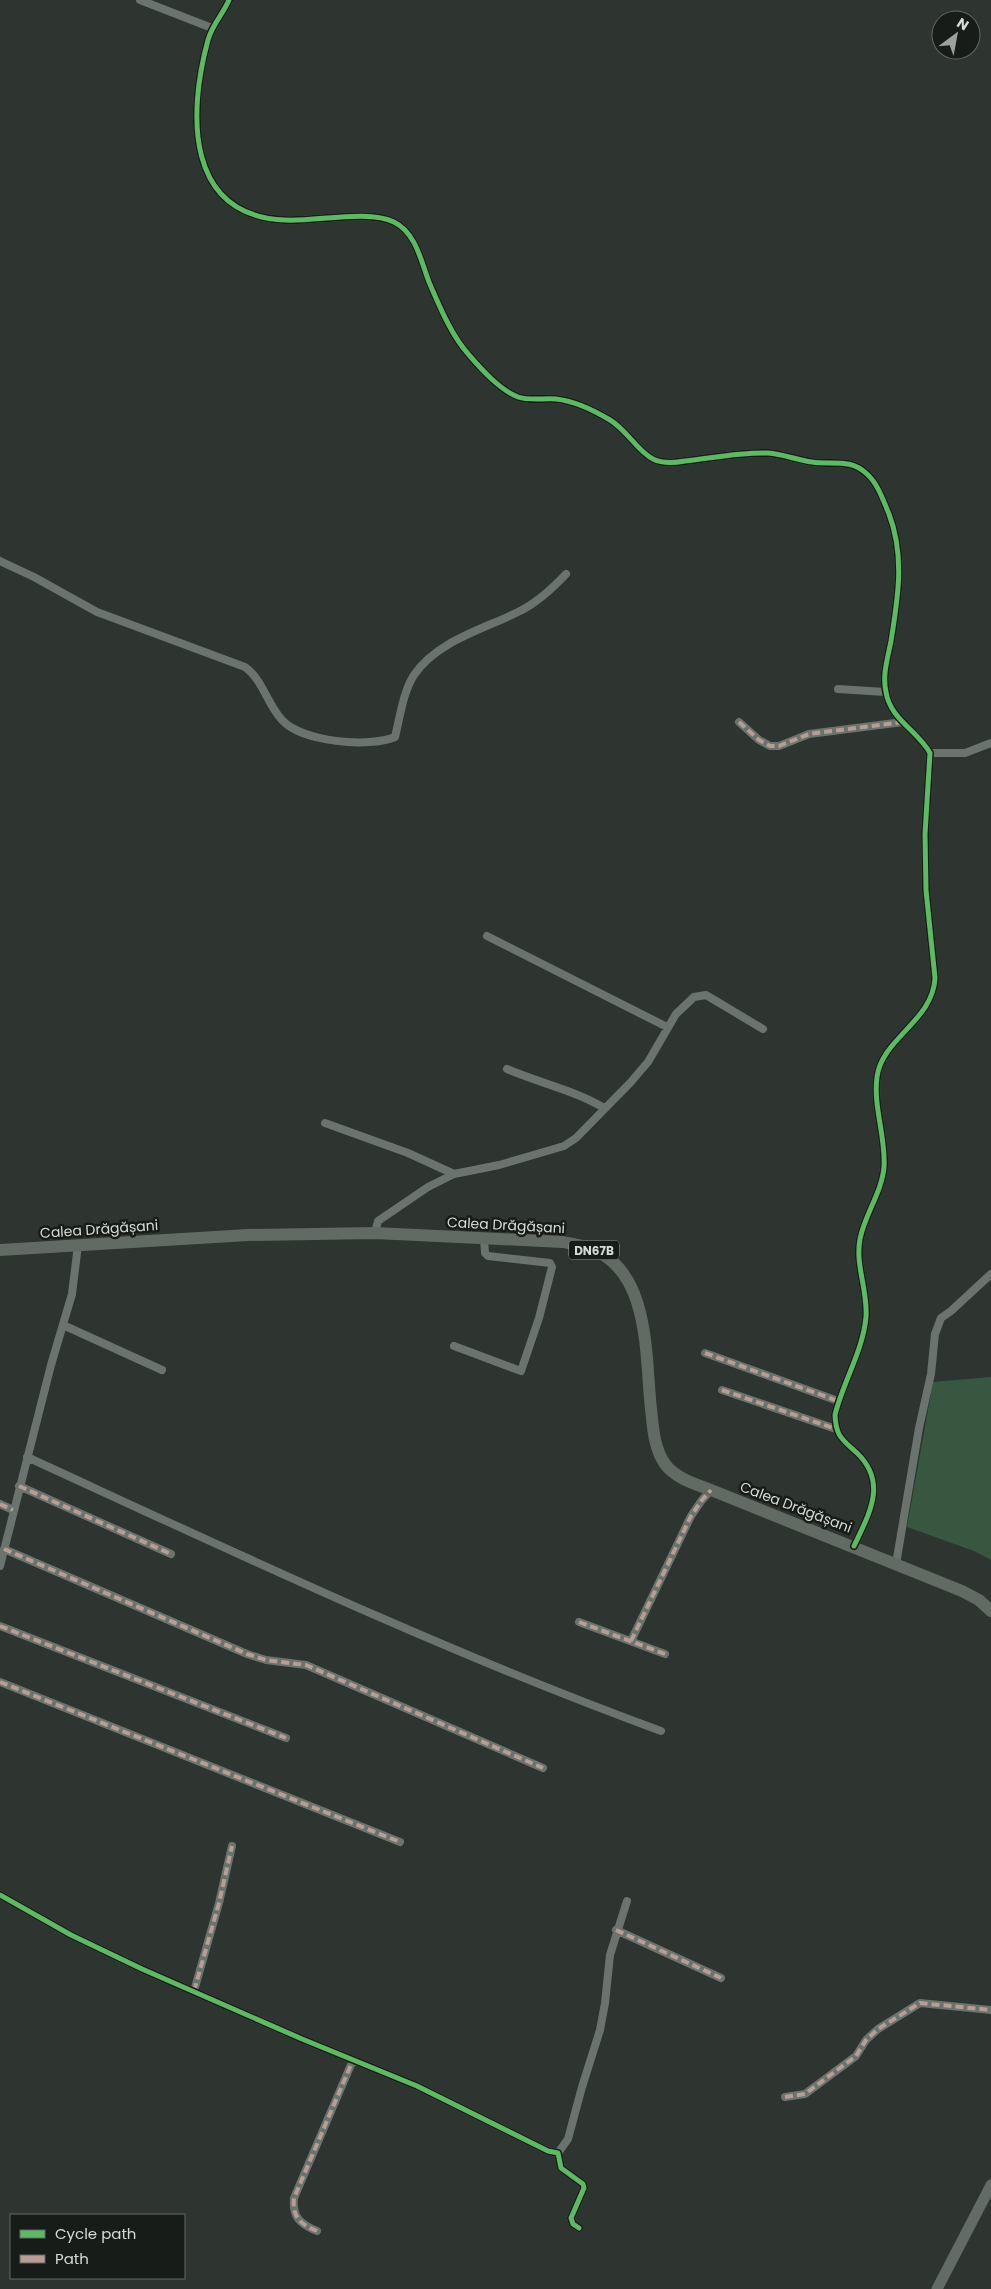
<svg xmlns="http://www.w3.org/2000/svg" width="991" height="2289" viewBox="0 0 991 2289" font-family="Poppins,sans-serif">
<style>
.green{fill:#375741}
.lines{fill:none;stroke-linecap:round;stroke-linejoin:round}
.street{stroke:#6a736d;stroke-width:8}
.secondary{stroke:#626b66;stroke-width:11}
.primary{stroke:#616a63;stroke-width:12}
.quiet{stroke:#b99d93;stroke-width:4;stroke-dasharray:8 4;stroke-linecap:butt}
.cycleway-casing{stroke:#181c19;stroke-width:8}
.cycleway{stroke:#5cba63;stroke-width:5}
.labels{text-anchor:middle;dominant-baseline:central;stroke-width:5;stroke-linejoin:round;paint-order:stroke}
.shield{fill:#181c19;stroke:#9ca29e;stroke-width:1}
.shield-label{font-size:12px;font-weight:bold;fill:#d5dcd7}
.street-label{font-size:14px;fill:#d5dcd7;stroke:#181c19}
</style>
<rect width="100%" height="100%" fill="#2e3430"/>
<path class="green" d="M 991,1377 L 991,1560 L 974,1551 L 907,1527 L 933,1382 Z"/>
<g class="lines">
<path class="street" d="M 140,0 L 212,28
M 229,0 C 223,14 212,25 208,40 C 188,113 185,216 285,220 C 315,222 368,209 394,222 C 416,233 421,261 429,282 C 440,307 451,335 469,355 C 482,370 500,390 518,397 C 530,401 544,398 556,399 C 575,401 595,411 610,420 C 627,430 638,452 653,459 C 663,464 674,463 685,461 C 713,458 739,452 768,453 C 783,454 797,460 812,462 C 833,465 850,458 867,474 C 878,484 883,500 889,514 C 905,556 898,598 891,641 C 888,657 882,675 886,692 C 890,719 918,731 930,753 L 925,834 L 926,890 L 935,978 C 933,1021 882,1038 877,1077 C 873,1107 886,1137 884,1167 C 882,1192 865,1214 860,1239 C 855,1265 868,1291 866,1317 C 863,1351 843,1382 835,1415 C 836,1437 842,1439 857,1453 C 888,1483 869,1514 854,1546
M 0,561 L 34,577 L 97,612 L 245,667 C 263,680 267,704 282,720 C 302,742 369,748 395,737 C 400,717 403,692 414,675 C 437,641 484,629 518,612 C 537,603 552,589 566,574
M 838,689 L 885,692
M 739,722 L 759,740 L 770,746 L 779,746 L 809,734 L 903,722
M 930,753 L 965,753 L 991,743
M 487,936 L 667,1027
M 507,1069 C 539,1083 574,1090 604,1108
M 325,1123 L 408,1153 L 454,1174
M 375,1233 L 378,1221 L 428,1187 L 454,1174 L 499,1165 L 547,1151 L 564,1146 L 576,1138 L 630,1083 L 648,1062 L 676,1014 L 694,997 L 706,995 L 763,1029
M 63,1325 L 162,1370
M 454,1346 L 521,1371 L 539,1318 L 552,1267 L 550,1263 L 488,1256 L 485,1253 L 484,1238
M 705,1353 L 838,1401
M 722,1390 L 836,1429
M 27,1457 C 236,1553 445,1652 661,1731
M 19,1486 L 171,1554
M 0,1504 L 13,1510
M 4,1549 L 247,1654 L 266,1660 L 306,1665 L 543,1768
M 896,1564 L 919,1428 L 931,1374 L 935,1334 L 941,1318 L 951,1311 L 991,1274
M 0,1566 L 51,1365 L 72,1294 L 78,1245
M 579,1622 L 665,1654
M 0,1626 L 286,1738
M 631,1641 L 691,1516 L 702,1500 L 711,1490
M 0,1682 L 400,1842
M 0,1895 L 71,1935 L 142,1969 L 302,2039 L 417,2086 L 548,2151 L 558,2153 L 561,2168 L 583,2184 L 584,2188 L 571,2218 L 573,2224 L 579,2228
M 616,1930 L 721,1978
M 194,1991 L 219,1903 L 232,1846
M 785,2097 L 805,2094 L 856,2056 L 866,2040 L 878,2029 L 920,2003 L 991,2010
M 558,2153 L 568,2139 L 582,2087 L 600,2030 L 605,2003 L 610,1955 L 627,1901
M 317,2231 C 300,2224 292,2217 294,2198 L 353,2060"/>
<path class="secondary" d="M 937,2289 L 991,2185"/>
<path class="primary" d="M 0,1250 L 248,1235 L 375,1233 L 563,1242 C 572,1244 581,1245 589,1248 C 651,1269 645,1356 651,1409 C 653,1428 654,1448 665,1464 C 675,1478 695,1484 711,1490 L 962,1591 L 979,1600 L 991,1611"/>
<path class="quiet" d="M 739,722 L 759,740 L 770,746 L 779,746 L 809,734 L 903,722
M 705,1353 L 838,1401
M 722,1390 L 836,1429
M 19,1486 L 171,1554
M 0,1504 L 13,1510
M 4,1549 L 247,1654 L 266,1660 L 306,1665 L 543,1768
M 579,1622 L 665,1654
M 0,1626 L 286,1738
M 631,1641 L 691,1516 L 702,1500 L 711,1490
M 0,1682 L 400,1842
M 616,1930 L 721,1978
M 194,1991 L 219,1903 L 232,1846
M 785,2097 L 805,2094 L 856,2056 L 866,2040 L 878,2029 L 920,2003 L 991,2010
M 317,2231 C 300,2224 292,2217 294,2198 L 353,2060"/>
<defs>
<path id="cycleway" d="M 229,0 C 223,14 212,25 208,40 C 188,113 185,216 285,220 C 315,222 368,209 394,222 C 416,233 421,261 429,282 C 440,307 451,335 469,355 C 482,370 500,390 518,397 C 530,401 544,398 556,399 C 575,401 595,411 610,420 C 627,430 638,452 653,459 C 663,464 674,463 685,461 C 713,458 739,452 768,453 C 783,454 797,460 812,462 C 833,465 850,458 867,474 C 878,484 883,500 889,514 C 905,556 898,598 891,641 C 888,657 882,675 886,692 C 890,719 918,731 930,753 L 925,834 L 926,890 L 935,978 C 933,1021 882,1038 877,1077 C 873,1107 886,1137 884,1167 C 882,1192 865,1214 860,1239 C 855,1265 868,1291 866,1317 C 863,1351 843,1382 835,1415 C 836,1437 842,1439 857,1453 C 888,1483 869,1514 854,1546
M 0,1895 L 71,1935 L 142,1969 L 302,2039 L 417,2086 L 548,2151 L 558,2153 L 561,2168 L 583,2184 L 584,2188 L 571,2218 L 573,2224 L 579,2228"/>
</defs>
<use href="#cycleway" class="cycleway-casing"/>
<use href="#cycleway" class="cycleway"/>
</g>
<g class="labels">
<rect class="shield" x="569" y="1240.5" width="50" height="19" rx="4"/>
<g class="shield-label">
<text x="594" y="1250">DN67B</text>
</g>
<g class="street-label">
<text transform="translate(506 1225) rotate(3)">Calea Drăgășani</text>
<text transform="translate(99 1229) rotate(-4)">Calea Drăgășani</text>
<text transform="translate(796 1507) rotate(21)">Calea Drăgășani</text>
</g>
</g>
<rect x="10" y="2214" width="175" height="65" fill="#181c19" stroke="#646965"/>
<rect x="20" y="2230" width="25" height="8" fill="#5cba63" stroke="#646965"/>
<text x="55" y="2239" font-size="15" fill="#d5dcd7">Cycle path</text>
<rect x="20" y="2255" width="25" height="8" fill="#b99d93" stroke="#646965"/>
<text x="55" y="2264" font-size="15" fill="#d5dcd7">Path</text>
<g transform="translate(956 35) rotate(32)"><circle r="24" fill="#181c19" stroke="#646965"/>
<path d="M0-4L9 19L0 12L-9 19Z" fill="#9ba19d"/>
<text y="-8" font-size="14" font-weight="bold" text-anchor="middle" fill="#d5dcd7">N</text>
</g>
</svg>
